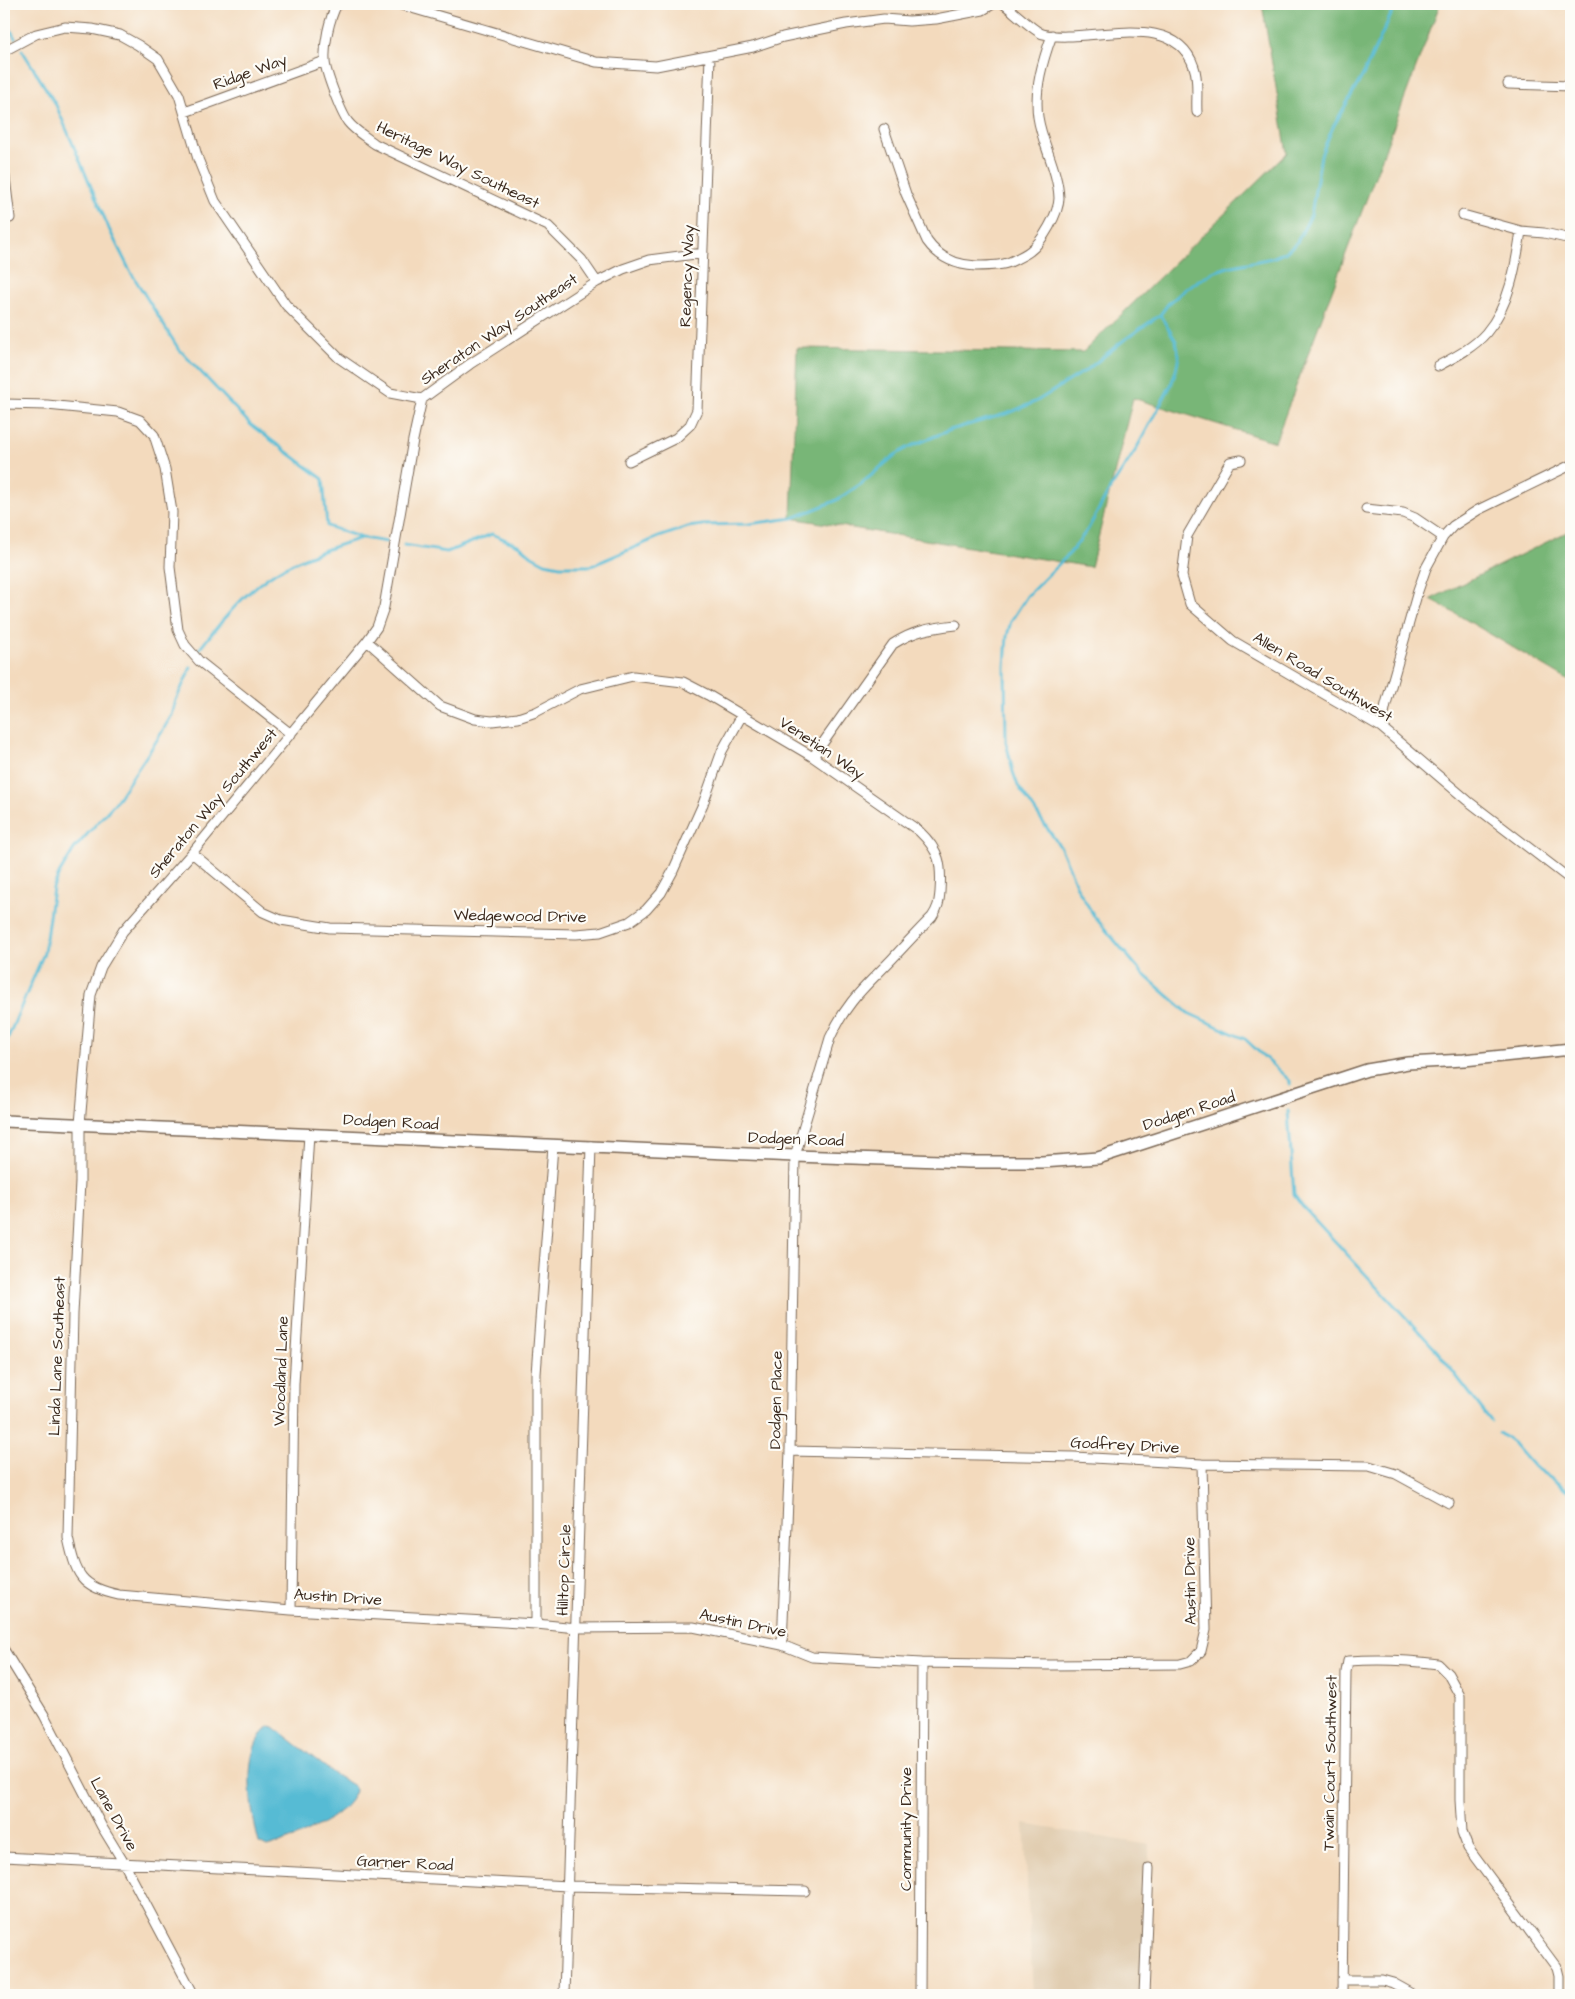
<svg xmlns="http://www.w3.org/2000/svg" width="1575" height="1999" viewBox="0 0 1575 1999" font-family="'Architects Daughter',sans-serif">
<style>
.built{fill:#e1cdb1}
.forest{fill:#78b677;stroke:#5a704a}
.water{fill:#56bbd4;stroke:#487279}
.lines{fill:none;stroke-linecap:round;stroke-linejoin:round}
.stream{stroke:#56bbd4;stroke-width:3}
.minor-casing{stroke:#7b6856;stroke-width:11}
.tertiary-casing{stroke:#7b6856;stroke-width:14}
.minor{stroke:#fff;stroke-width:9}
.tertiary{stroke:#fff;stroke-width:11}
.labels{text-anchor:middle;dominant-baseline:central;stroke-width:4.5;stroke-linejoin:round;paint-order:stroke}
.street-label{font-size:16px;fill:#3b2a1e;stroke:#fdfcf7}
</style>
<rect width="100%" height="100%" fill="#fdfcf7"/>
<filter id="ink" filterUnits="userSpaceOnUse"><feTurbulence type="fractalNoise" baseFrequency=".02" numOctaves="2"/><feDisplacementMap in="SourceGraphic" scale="10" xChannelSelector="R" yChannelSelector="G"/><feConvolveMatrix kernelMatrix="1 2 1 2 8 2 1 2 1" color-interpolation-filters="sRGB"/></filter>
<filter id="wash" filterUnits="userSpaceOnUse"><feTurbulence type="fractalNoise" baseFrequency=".0096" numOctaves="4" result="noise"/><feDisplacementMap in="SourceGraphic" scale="20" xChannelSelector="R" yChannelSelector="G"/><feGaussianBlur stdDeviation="1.12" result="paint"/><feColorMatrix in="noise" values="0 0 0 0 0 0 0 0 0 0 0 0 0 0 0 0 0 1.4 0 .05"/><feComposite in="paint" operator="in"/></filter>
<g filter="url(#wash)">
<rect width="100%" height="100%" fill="#f3dabd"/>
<path class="built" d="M 1024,1824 L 1150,1845 L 1146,1995 L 1033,1995 Z"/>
<path class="forest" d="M 1262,4 L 1440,4 L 1275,442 L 1133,398 L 1091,567 L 791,518 L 797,348 L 1083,352 L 1287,153 Z
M 1571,530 L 1571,682 L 1431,599 Z"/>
<path class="water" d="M 270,1726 L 274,1727 L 337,1776 L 354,1786 L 355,1791 C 346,1818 293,1840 267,1847 L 259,1843 C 251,1812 239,1747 270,1726 Z"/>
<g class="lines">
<path class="stream" d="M 4,18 L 15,38
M 22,50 L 56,105 L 110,231 L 130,271 L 178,348 L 251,425 L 323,479 L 327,526 L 362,538 L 387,542
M 1160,315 L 1176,341 L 1179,356 L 1176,370 L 1171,385 L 1135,451 L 1110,489 L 1088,529 L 1070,553 L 1027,596 L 1011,621 L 1007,636 L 1005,667 L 1006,742 L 1013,772 L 1018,786 L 1061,848 L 1078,889 L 1094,916 L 1143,974 L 1188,1013 L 1245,1039 L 1290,1081 L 1290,1085
M 404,545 L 447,552 L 492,534 L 520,546 L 532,556 L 545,563 L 560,566 L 591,566 L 659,537 L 688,527 L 703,525 L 749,524 L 793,518 L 835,501 L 861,484 L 895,455 L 909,447 L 950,430 L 1009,413 L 1037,401 L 1088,369 L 1124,340 L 1160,315 L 1168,304 L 1187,288 L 1213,272 L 1228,267 L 1272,258 L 1286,252 L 1297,242 L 1311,215 L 1321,155 L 1333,127 L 1363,75 L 1396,4
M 198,651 C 221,622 245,591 276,572 C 302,557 333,547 361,538
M 4,1047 L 44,953 L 53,888 L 59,874 L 74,849 L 115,803 L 157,740 L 172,715 L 176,700 L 191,667
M 1288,1111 L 1294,1195 L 1303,1207 L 1437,1351 L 1491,1421
M 1499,1433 L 1515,1445 L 1534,1467 L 1571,1492"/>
</g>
</g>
<g filter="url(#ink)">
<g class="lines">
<defs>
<path id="minor" d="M 337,4 C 329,20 324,43 325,61 C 325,71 341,113 348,122 C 355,131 366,137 375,144 L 548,226 L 582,260 L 597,282
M 398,4 L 596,62 L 656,66 L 753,47 L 783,37 L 846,24 L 884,19 L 909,21 L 936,19 L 983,10 L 993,4
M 1004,4 C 1012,10 1035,32 1043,34 C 1085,45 1174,7 1194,67 C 1199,80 1196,98 1197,112
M 4,51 L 36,34 L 65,27 L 92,29 L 120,35 L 138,45 L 158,59 L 179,95 L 198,159 L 215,201 L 286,305 L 339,358 L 390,393 L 422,399
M 1508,84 L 1571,86
M 185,112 L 325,61
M 884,129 L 906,194 L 927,241 C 939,258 956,265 976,266 C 986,266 1001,266 1010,262 C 1016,259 1025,255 1030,251 C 1042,242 1059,213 1059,198 C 1058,170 1042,144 1038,117 C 1034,89 1043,60 1052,35
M 4,170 L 10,218
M 1463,215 L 1521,231 L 1544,233 L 1571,239
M 703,253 L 649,260 L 623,269 L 597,282 L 470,364 L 422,399 L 413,440 L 384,607 L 377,627 L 367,641 L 192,853 L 123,931 L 101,967 L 91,995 L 80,1124 L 80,1182 L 73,1314 L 68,1538 C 76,1574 80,1587 119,1595 L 291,1610 L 536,1624 L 577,1628 L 693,1627 L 782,1645 L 812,1657 L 922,1663 L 1050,1665 L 1180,1664 L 1191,1661 L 1201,1651 L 1206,1630 L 1202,1464
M 1438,366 C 1455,357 1474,347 1486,333 C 1510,305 1516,265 1521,231
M 4,404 L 47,405 L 118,412 L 140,420 L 154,435 L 165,469 L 172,512 L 170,567 L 178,630 L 185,645 L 199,661 L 291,734
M 1241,460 L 1230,462 L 1187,536 L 1182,576 L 1190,604 L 1233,641 L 1381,727 L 1468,801 L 1571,880
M 629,461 L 676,438 L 690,425 L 697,410 L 710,56
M 1366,509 L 1403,513 L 1415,518 L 1443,537
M 367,641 L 440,706 L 475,719 L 492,721 L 518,718 L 536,712 L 580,689 L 633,676 L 683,682 L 708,695 L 813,757 L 919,831 C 940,851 942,864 940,892 C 939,903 938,908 932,917 C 918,931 905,945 892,959 C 864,988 847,1001 830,1038 L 795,1156 L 790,1451 L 782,1645
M 1381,727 L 1386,704 L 1418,591 L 1426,568 L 1443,537 L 1453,526 L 1478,510 L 1571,465
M 813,757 L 893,644 C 915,630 931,628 956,625
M 192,853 L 263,912 L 281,920 L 330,928 L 576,934 L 600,932 L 629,922 L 646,910 L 661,893 L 673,871 L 703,804 L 722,751 L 742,715
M 790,1451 L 1074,1457 L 1202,1464 L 1369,1466 L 1396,1474 L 1449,1503
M 291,1610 L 294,1384 L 309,1134
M 536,1624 L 536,1374 L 553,1146
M 4,1650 L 44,1715 L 102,1827 L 124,1863 L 194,1995
M 4,1857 L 568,1886 L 805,1891
M 1342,1980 L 1382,1980 L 1393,1983 L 1411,1993
M 564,1995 L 591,1146
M 920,1995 L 922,1663
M 1144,1995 L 1149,1868
M 1342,1995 L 1346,1672 L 1348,1661 C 1378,1659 1408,1660 1438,1664 L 1448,1674 L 1460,1696 L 1460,1800 L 1462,1832 L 1468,1848 L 1557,1968 L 1559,1976 L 1559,1995"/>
<path id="tertiary" d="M 4,1121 L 795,1156 L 969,1162 L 1042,1162 L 1098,1158 L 1367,1070 L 1408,1063 L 1464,1060 L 1571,1049"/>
</defs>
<use href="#minor" class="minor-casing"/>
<use href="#tertiary" class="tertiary-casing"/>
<use href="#minor" class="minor"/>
<use href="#tertiary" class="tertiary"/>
</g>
</g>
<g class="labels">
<g class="street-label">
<text transform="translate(250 72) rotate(-20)">Ridge Way</text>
<text transform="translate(458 165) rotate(26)">Heritage Way Southeast</text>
<text transform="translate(687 276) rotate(-88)">Regency Way</text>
<text transform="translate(499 329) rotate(-34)">Sheraton Way Southeast</text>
<text transform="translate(1323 677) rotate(31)">Allen Road Southwest</text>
<text transform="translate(822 748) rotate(34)">Venetian Way</text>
<text transform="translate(213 803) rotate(-50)">Sheraton Way Southwest</text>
<text transform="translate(520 916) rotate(1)">Wedgewood Drive</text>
<text transform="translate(1189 1111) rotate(-18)">Dodgen Road</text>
<text transform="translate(391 1122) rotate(3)">Dodgen Road</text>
<text transform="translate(796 1139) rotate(2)">Dodgen Road</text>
<text transform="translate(57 1356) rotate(-88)">Linda Lane Southeast</text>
<text transform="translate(281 1371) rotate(-88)">Woodland Lane</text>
<text transform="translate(776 1400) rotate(-89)">Dodgen Place</text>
<text transform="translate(1125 1445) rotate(3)">Godfrey Drive</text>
<text transform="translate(564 1570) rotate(-88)">Hilltop Circle</text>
<text transform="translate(1190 1581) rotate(-91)">Austin Drive</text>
<text transform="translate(338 1597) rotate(4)">Austin Drive</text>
<text transform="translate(743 1623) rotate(12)">Austin Drive</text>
<text transform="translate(1330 1763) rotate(-89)">Twain Court Southwest</text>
<text transform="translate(114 1814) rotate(61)">Lane Drive</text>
<text transform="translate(906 1829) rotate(-90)">Community Drive</text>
<text transform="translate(405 1863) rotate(3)">Garner Road</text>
</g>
</g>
<rect width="1575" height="1999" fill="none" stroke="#fdfcf7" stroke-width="20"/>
</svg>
